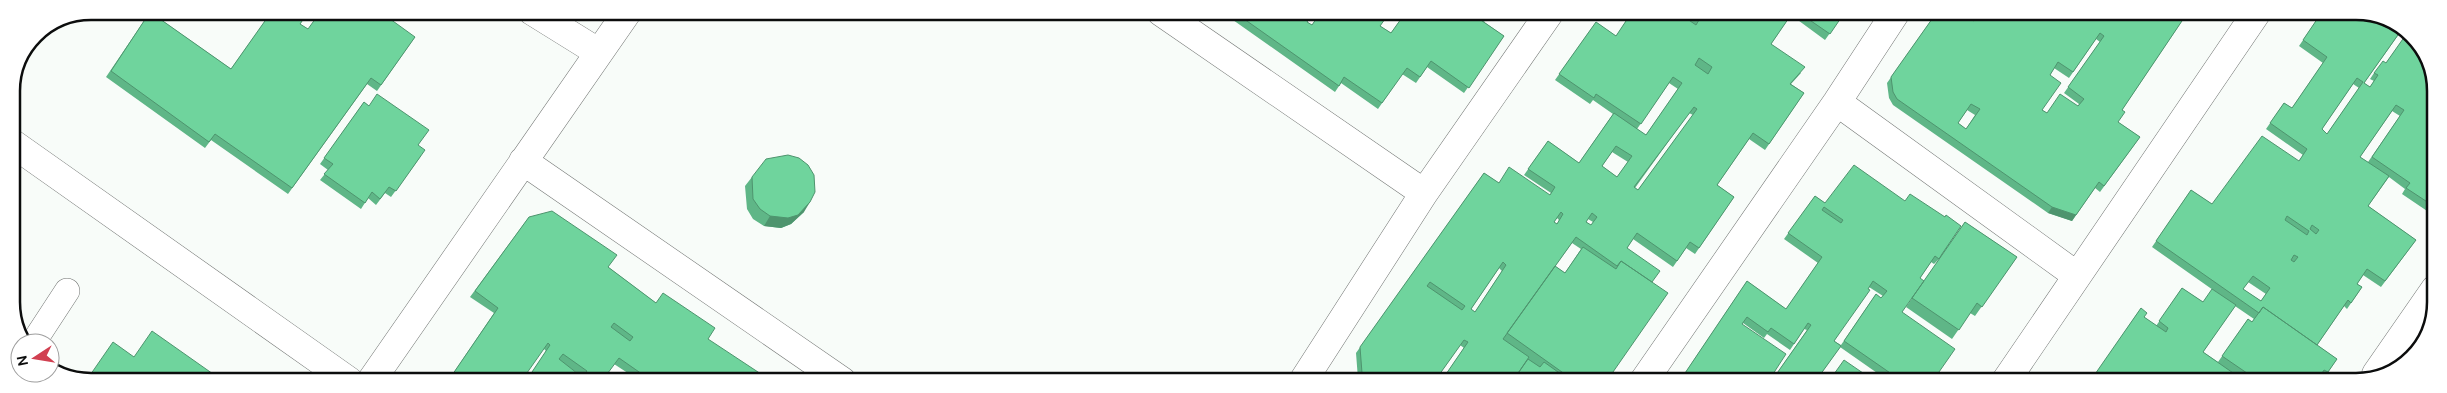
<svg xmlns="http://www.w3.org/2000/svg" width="2447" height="393" viewBox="0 0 2447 393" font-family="'DM Sans',sans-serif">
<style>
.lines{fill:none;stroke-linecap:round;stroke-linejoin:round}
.lane-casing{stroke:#717472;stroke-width:26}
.street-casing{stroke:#717472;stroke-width:29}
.lane{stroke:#fff;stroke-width:25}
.street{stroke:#fff;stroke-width:28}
.wall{fill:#5fb687;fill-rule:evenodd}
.shaded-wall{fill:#4e946e}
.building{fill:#6fd49d;stroke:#4e946e;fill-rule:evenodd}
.rim{fill:none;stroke:#0c0d0d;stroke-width:2.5}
</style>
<rect width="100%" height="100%" fill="#f8fcf9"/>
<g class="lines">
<defs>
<path id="lane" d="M 33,343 L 67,291"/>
<path id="street" d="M 532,11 L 598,52
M 1161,12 L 1424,193
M 1837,102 L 2076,275
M 12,143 L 349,381
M 523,161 L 842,381
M 2376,374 L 2435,289
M 371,381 L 628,11
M 1303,381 L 1424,193 L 1550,12
M 1643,382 L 1837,102 L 1896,12
M 2005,382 L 2257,12"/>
</defs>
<use href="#lane" class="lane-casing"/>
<use href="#street" class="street-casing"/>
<use href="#lane" class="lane"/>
<use href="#street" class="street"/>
</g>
<path class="wall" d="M 261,11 L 309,11 L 300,24 L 308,29 L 415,37 L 377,91 L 367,84 L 288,194 L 211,140 L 205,148 L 106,77 L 150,12 L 231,69 L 268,17 Z
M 1239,12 L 1307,22 L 1312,25 L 1321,12 L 1390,12 L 1380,26 L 1391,33 L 1406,12 L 1492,12 L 1484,22 L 1504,36 L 1464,93 L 1427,67 L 1416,83 L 1402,74 L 1378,109 L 1341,83 L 1335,92 L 1233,20 Z
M 1632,12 L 1845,12 L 1825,40 L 1791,15 L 1771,44 L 1801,73 L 1791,84 L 1804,93 L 1765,150 L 1749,139 L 1717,185 L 1734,197 L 1695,254 L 1686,248 L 1673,267 L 1633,239 L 1627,248 L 1652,282 L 1606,382 L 1362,381 L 1358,379 L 1356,353 L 1484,173 L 1499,183 L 1550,195 L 1551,193 L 1524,175 L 1548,141 L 1579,163 L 1613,114 L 1593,100 L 1590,104 L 1555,80 L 1596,22 L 1616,36 ZM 1669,83 L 1678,89 L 1646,135 L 1637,129 ZM 1689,113 L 1693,115 L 1638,190 L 1635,188 ZM 1612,152 L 1628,162 L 1617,177 L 1602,166 ZM 1557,218 L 1559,220 L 1557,224 L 1554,222 ZM 1588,219 L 1593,222 L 1591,225 L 1586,222 ZM 1572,243 L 1581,249 L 1565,273 L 1555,266 ZM 1499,268 L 1502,271 L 1475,312 L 1471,309 ZM 1460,345 L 1464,348 L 1444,377 L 1439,375 Z
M 1937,12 L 1974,21 L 1986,18 L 2188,12 L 2122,110 L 2118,122 L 2140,137 L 2100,192 L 2095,188 L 2072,221 L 2048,213 L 1893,105 L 1889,98 L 1887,83 ZM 2096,39 L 2100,42 L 2064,93 L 2079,104 L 2078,106 L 2047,113 L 2042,110 L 2050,75 L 2054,68 L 2069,78 ZM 1967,110 L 1975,115 L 1966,129 L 1958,123 Z
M 2322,12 L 2366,12 L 2409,31 L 2434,75 L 2427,127 L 2434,132 L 2435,213 L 2433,215 L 2402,194 L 2405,189 L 2389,177 L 2368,206 L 2416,240 L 2381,287 L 2363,275 L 2357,284 L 2362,287 L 2347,309 L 2344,306 L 2317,345 L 2337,359 L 2321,382 L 2090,382 L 2141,308 L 2144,317 L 2156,326 L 2182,288 L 2203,302 L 2223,297 L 2152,247 L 2191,190 L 2212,204 L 2299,161 L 2303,155 L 2266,129 L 2284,103 L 2292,108 L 2323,63 L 2299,46 ZM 2399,34 L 2404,38 L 2386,63 L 2374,73 L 2370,79 L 2374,81 L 2370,87 L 2364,83 ZM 2353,84 L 2359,88 L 2327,134 L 2322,129 ZM 2392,111 L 2400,116 L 2368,162 L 2360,157 ZM 2248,282 L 2266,294 L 2261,301 L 2243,289 ZM 2235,306 L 2254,319 L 2252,322 L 2248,319 L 2218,362 L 2203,352 Z
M 364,102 L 418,145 L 421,156 L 391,197 L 385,193 L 376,205 L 368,198 L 361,209 L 320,180 L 328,170 L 320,164 Z
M 752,177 L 804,212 L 791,224 L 781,228 L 764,226 L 753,219 L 747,209 L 745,186 Z
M 1815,196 L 1825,203 L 1905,201 L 1945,217 L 1961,226 L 1938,260 L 1934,264 L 1931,262 L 1920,278 L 1902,312 L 1932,382 L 1890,382 L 1840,347 L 1820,375 L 1829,381 L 1679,382 L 1747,281 L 1786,309 L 1818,263 L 1784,239 ZM 1869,287 L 1883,296 L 1881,298 L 1876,294 L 1841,345 L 1834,341 ZM 1743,323 L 1764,338 L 1767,334 L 1790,350 L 1804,329 L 1807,330 L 1775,376 L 1773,374 L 1742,324 Z
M 529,217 L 608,267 L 656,303 L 708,339 L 756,381 L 640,381 L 614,364 L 604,378 L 526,381 L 546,351 L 544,349 L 448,381 L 494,313 L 470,297 ZM 567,366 L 582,376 L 582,377 Z
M 1965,222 L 2017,257 L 1975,316 L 1970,313 L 1952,339 L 1906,307 Z"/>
<path class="shaded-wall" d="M 810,202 L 804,212 L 791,224 L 781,228 L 764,226 L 770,216 Z
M 2052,207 L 2076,215 L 2072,221 L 2048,213 Z"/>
<path class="building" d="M 272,11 L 309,11 L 300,24 L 308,29 L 321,11 L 379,11 L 415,37 L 381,85 L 371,78 L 292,188 L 215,134 L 209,142 L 111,71 L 150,12 L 231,69 Z
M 1239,12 L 1314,12 L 1307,22 L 1312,25 L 1321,12 L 1356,12 L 1368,20 L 1370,18 L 1361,12 L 1390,12 L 1380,26 L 1391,33 L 1406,12 L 1469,12 L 1504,36 L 1469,88 L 1431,61 L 1420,77 L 1407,68 L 1382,103 L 1344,77 L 1339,86 L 1237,14 Z
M 1477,12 L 1492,12 L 1487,18 Z
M 1632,12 L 1677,12 L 1696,25 L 1699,20 L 1687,12 L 1793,12 L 1771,44 L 1805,67 L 1790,84 L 1804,93 L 1769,144 L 1753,133 L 1717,185 L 1734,197 L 1699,248 L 1690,242 L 1677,261 L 1637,233 L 1627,248 L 1660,271 L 1652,282 L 1621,261 L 1617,266 L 1576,237 L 1503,339 L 1529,357 L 1512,382 L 1375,381 L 1362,373 L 1360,347 L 1484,173 L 1499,183 L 1509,167 L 1550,195 L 1555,187 L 1528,169 L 1548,141 L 1579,163 L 1614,113 L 1646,135 L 1682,83 L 1673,77 L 1641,124 L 1596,94 L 1594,98 L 1559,74 L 1596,22 L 1616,36 ZM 1699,58 L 1712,67 L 1708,74 L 1695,65 ZM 1694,107 L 1697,109 L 1638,190 L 1634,187 ZM 1616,146 L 1632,156 L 1617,177 L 1602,166 ZM 1561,212 L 1563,214 L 1557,224 L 1554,222 ZM 1592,213 L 1597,217 L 1591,225 L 1586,222 ZM 1503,262 L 1506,265 L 1475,312 L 1471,309 ZM 1430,282 L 1465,306 L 1462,310 L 1427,286 ZM 1464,340 L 1468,342 L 1444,377 L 1439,375 Z
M 1798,12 L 1845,12 L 1830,34 Z
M 1937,12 L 1961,12 L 1974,21 L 1980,13 L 1986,18 L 1990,12 L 2188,12 L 2122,110 L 2125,112 L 2118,122 L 2140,137 L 2104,186 L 2099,182 L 2076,215 L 2052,207 L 1897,99 L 1893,92 L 1891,77 ZM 2100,33 L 2104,36 L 2068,87 L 2084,99 L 2078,106 L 2060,94 L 2047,113 L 2042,110 L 2061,83 L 2050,75 L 2058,62 L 2073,72 ZM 1971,104 L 1980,109 L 1966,129 L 1958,123 Z
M 2322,12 L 2366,12 L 2393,24 L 2391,26 L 2400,32 L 2364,83 L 2370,87 L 2378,75 L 2374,73 L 2383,61 L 2386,63 L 2405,36 L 2416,43 L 2434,75 L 2434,117 L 2427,127 L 2434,132 L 2435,207 L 2406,188 L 2410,183 L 2372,157 L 2404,110 L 2396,105 L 2360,157 L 2389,176 L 2368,206 L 2416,240 L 2385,281 L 2367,269 L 2357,284 L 2362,287 L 2351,303 L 2348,300 L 2317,345 L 2263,307 L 2259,313 L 2156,241 L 2191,190 L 2212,204 L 2262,136 L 2299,161 L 2307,149 L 2270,123 L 2284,103 L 2292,108 L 2327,57 L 2303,40 ZM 2357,78 L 2363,82 L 2327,134 L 2322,129 ZM 2287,216 L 2309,231 L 2307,235 L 2285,220 ZM 2312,225 L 2319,230 L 2316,234 L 2310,229 ZM 2294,255 L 2298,257 L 2294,262 L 2291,260 ZM 2253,276 L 2270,288 L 2261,301 L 2243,289 Z
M 377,94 L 429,130 L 418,145 L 425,150 L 396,191 L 389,187 L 380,199 L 372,192 L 365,203 L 324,174 L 333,164 L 324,158 L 364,102 L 369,106 Z
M 788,155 L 799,158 L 808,165 L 814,175 L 815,192 L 810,202 L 798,215 L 788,218 L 770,216 L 760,209 L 753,199 L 752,177 L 766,159 Z
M 1854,165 L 1905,201 L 1910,194 L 1945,217 L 1946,215 L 1961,226 L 1942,254 L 1939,259 L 1935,256 L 1920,278 L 1924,281 L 1902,312 L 1955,349 L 1932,382 L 1894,382 L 1896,377 L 1844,341 L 1876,294 L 1881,298 L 1887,291 L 1873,281 L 1868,289 L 1870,290 L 1834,341 L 1841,346 L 1820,375 L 1829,381 L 1844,360 L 1876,382 L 1679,382 L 1747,281 L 1786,309 L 1822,257 L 1788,233 L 1815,196 L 1825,203 ZM 1824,207 L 1843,220 L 1841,223 L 1822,210 ZM 1747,317 L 1768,332 L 1771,328 L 1794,344 L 1808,323 L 1811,325 L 1775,376 L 1773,374 L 1786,354 L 1742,324 Z
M 552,211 L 617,255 L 608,267 L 656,303 L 663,293 L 715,328 L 708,339 L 761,374 L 756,381 L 651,381 L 652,381 L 619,358 L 602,381 L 526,381 L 550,345 L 548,343 L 522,380 L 523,381 L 448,381 L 498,308 L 475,291 L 529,217 ZM 614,323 L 633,337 L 630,341 L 611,327 ZM 563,354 L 587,371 L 582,377 L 559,359 Z
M 1965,222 L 2017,257 L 1982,307 L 1977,303 L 1959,330 L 1912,298 Z
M 1583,247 L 1616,269 L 1621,261 L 1668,293 L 1606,382 L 1576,382 L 1507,333 L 1555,266 L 1565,273 Z
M 2182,288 L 2203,302 L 2212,289 L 2236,305 L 2203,352 L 2246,382 L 2099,382 L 2093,377 L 2141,308 L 2147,313 L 2144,317 L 2166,332 L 2168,328 L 2159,321 Z
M 2263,307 L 2337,359 L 2328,372 L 2324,370 L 2317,381 L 2318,382 L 2260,382 L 2222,356 L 2248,319 L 2252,322 Z
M 152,331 L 223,381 L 86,381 L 113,342 L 134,357 Z
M 1528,359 L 1540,367 L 1544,362 L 1572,382 L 1512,382 Z
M 66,369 L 78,377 L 77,379 L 63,373 Z
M 604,378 L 609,381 L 602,381 Z"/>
<path d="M0 0H2447V393H0ZM91 20H2356A71 71 0 0 1 2427 91V302A71 71 0 0 1 2356 373H91A71 71 0 0 1 20 302V91A71 71 0 0 1 91 20Z" fill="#fff" fill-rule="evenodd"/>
<path class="rim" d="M91 20H2356A71 71 0 0 1 2427 91V302A71 71 0 0 1 2356 373H91A71 71 0 0 1 20 302V91A71 71 0 0 1 91 20Z"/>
<g transform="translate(35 358) rotate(258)"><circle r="24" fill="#ffffff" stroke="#9e9e9e"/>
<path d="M0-4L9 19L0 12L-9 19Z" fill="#d14051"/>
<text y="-8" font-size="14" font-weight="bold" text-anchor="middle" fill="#0c0d0d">N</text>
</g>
</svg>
